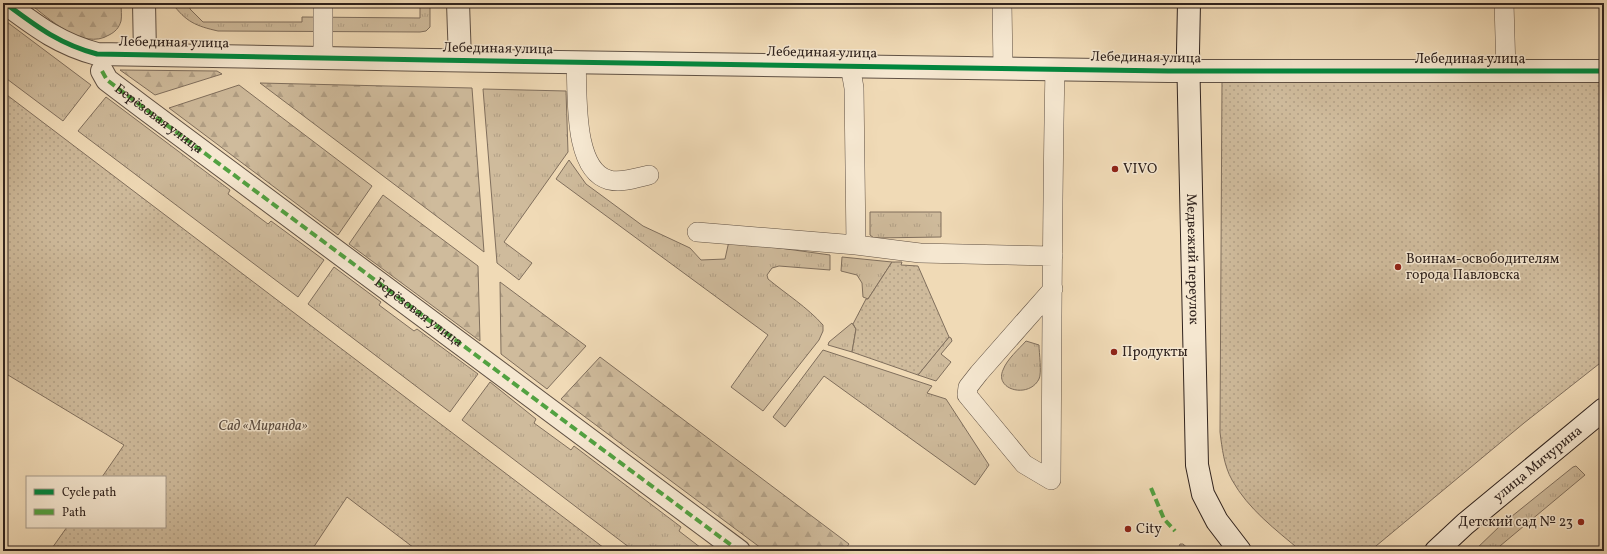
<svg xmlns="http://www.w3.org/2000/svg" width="1607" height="554" viewBox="0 0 1607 554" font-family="Vollkorn,serif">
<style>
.grass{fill:url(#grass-tufts);stroke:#806f5d}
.forest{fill:url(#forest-firs);stroke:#806f5d}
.park{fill:url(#park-dots);stroke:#806f5d}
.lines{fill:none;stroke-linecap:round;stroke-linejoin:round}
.lane-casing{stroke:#605144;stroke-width:20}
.street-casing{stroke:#605144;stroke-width:24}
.secondary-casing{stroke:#30231e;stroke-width:24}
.lane{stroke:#f5e7d0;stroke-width:19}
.street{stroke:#f5e7d0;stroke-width:22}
.secondary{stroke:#f5e7d0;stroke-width:22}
.quiet{stroke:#52a241;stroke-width:4;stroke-dasharray:8 4;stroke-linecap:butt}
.cycleway-casing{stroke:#f5e7d0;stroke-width:8}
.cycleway{stroke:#00873e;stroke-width:5}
.poi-dot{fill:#8f2418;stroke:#f5e7d0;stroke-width:1.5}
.labels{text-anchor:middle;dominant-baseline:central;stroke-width:3;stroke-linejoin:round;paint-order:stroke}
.street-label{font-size:14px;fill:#30231e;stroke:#f5e7d0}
.poi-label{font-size:14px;fill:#30231e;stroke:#f5e7d0;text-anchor:start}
.park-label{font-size:14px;font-style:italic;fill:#58493e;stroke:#f5e7d0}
</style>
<defs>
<pattern id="grass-tufts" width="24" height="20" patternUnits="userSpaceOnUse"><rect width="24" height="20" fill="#cfbb9c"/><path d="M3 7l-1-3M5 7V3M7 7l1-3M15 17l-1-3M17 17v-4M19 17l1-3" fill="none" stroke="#b2a086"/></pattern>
<pattern id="forest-firs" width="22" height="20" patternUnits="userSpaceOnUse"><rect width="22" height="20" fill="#cfbb9c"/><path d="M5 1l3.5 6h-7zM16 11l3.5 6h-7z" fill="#b2a086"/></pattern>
<pattern id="park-dots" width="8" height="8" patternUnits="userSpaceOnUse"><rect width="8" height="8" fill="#cfbb9c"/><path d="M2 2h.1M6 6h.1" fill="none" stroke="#b2a086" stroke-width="1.8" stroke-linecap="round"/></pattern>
</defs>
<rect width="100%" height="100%" fill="#f0dab6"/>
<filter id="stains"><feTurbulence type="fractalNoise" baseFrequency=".005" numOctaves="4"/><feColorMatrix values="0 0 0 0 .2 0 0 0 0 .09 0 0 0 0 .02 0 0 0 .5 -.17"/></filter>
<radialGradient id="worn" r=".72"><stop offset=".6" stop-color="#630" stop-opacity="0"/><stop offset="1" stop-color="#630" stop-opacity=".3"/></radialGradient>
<path class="grass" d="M 172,3 L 190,3 L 190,9 L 203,22 L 302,22 L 302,17 L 420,18 L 420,3 L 430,3 L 430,27 L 426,31 L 420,32 L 218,31 C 196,26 186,22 172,3 Z
M 3,19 L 91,85 L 63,121 L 3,76 Z
M 483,89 L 566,91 L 568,152 L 504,242 L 532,263 L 519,280 L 497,263 Z
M 106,97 L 230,190 L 228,194 L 268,224 L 271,221 L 324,260 L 298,297 L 78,131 Z
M 569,160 L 586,184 L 643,226 L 690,248 L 701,260 L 725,259 L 729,241 L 830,255 L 830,270 L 779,266 L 772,268 L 767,275 L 768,279 C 786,294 807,307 823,325 L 823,331 L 819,340 L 763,411 L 731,387 L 768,335 L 556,179 Z
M 870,212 L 941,212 L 941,237 L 874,238 L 870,235 Z
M 842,257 L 892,262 L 868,299 L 863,297 L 862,283 L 857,275 L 841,271 Z
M 334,267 L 381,302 L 379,305 L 414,331 L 417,329 L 478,374 L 450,412 L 308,304 Z
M 852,323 L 856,329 L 852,352 L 828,345 L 829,342 Z
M 949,337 L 951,338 L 952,341 L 941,354 L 951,362 L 936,381 L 918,375 Z
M 1026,341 L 1039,345 C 1039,352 1042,373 1039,379 C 1029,399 994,390 1003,370 C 1007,359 1019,349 1026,341 Z
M 823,350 L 932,386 L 927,393 L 946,399 L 989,465 L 975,485 L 824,376 L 785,427 L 773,417 Z
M 490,382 L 536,419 L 534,423 L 571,450 L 574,446 L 681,527 L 679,531 L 705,551 L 634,551 L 462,420 Z
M 1576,466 L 1585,475 L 1494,551 L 1474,551 L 1501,525 L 1573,467 Z
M 1180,544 L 1183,544 L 1191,551 L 1177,551 Z"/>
<path class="forest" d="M 29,3 L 121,3 C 121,9 122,16 121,21 C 119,28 115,32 109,35 C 83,51 48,18 29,3 Z
M 120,70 L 217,71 L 222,74 L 155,95 Z
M 260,83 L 472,88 L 484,252 Z
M 239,85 L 372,186 L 338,235 L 169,108 Z
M 383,195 L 478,266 L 480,341 L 349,244 Z
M 500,282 L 586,346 L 547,389 L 501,354 Z
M 600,357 L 849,544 L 844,551 L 765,551 L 561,399 Z"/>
<path class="park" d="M 1222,79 L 1604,80 L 1604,360 L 1524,423 L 1370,551 L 1301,551 C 1276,530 1248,509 1232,480 C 1224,466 1222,448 1220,432 Z
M 3,92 L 608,551 L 418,551 L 347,497 L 311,551 L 50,551 L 67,527 L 165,527 L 165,477 L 102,477 L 124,445 L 3,372 Z
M 892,262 L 902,262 L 901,265 L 918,266 L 949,337 L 918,375 L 852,352 L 856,329 L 853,324 L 866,299 L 868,299 Z"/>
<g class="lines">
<defs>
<path id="lane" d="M 1002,3 L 1003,68
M 1504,3 L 1506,71
M 323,58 L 323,3
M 576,62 C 578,92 572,170 609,180 C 622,183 636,178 649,175
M 850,65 L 854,88 L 856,245 L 920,253 L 1053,256
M 697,232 L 856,245
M 1053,289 L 979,373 L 968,387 L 967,395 L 1024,464 L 1051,480 C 1052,343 1052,206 1055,69"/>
<g id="street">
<path d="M 5,3 C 36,26 59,44 97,54 L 431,60 L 1168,71 L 1604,71"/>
<path d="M 144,3 L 145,54"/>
<path d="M 458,3 L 460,60"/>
<path id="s1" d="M 102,71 L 107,80 L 144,108 L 739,551"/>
</g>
<g id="secondary">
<path id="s2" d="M 1189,3 L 1188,51 L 1197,465 L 1203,494 L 1217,521 L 1240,551"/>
<path id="s3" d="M 1436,551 L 1465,524 L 1604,409"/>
</g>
</defs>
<use href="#lane" class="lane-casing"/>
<use href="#street" class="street-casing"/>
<use href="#secondary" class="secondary-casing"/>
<use href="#lane" class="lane"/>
<use href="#street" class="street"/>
<use href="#secondary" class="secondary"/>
<path class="quiet" d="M 102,71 L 107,80 L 144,108 L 739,551
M 1151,488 L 1164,519 L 1175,531"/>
<defs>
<path id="cycleway" d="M 5,3 C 36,26 59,44 97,54 L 431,60 L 1168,71 L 1604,71"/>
</defs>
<use href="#cycleway" class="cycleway-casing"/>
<use href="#cycleway" class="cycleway"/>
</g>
<g class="poi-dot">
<circle cx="1115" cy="169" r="4"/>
<circle cx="1398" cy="267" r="4"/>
<circle cx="1114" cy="352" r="4"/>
<circle cx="1581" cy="522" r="4"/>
<circle cx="1128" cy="529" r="4"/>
</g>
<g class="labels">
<g class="street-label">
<text transform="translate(174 43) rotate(1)">Лебединая улица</text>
<text transform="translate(498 49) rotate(1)">Лебединая улица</text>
<text transform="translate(822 53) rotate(1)">Лебединая улица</text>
<text transform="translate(1146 58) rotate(1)">Лебединая улица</text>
<text x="1470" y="59">Лебединая улица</text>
<text stroke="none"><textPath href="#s1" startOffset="75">Берёзовая улица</textPath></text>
<text stroke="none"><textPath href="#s2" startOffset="256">Медвежий переулок</textPath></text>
<text stroke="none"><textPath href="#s1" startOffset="399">Берёзовая улица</textPath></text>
<text stroke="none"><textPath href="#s3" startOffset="134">улица Мичурина</textPath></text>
</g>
<g class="poi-label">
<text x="1123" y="169">VIVO</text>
<text x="1406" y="259">Воинам-освободителям<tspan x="1406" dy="16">города Павловска</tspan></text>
<text x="1122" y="352">Продукты</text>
<text x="1573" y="522" text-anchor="end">Детский сад № 23</text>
<text x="1136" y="529">City</text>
</g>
<g class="park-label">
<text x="263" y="426">Сад «Миранда»</text>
</g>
</g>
<rect width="1607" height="554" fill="none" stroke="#f0dab6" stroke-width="16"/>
<rect x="4" y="4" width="1599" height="546" fill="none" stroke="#30231e" stroke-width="2"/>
<rect x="8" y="8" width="1591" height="538" fill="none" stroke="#30231e"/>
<rect x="26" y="476" width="140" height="52" fill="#f5e7d0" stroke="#a69989"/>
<rect x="34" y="489" width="20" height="6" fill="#00873e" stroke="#a69989"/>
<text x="62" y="496" font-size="12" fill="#30231e">Cycle path</text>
<rect x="34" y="509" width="20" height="6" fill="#52a241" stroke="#a69989"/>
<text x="62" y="516" font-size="12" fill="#30231e">Path</text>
<rect width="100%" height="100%" filter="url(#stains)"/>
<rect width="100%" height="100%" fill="url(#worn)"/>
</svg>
